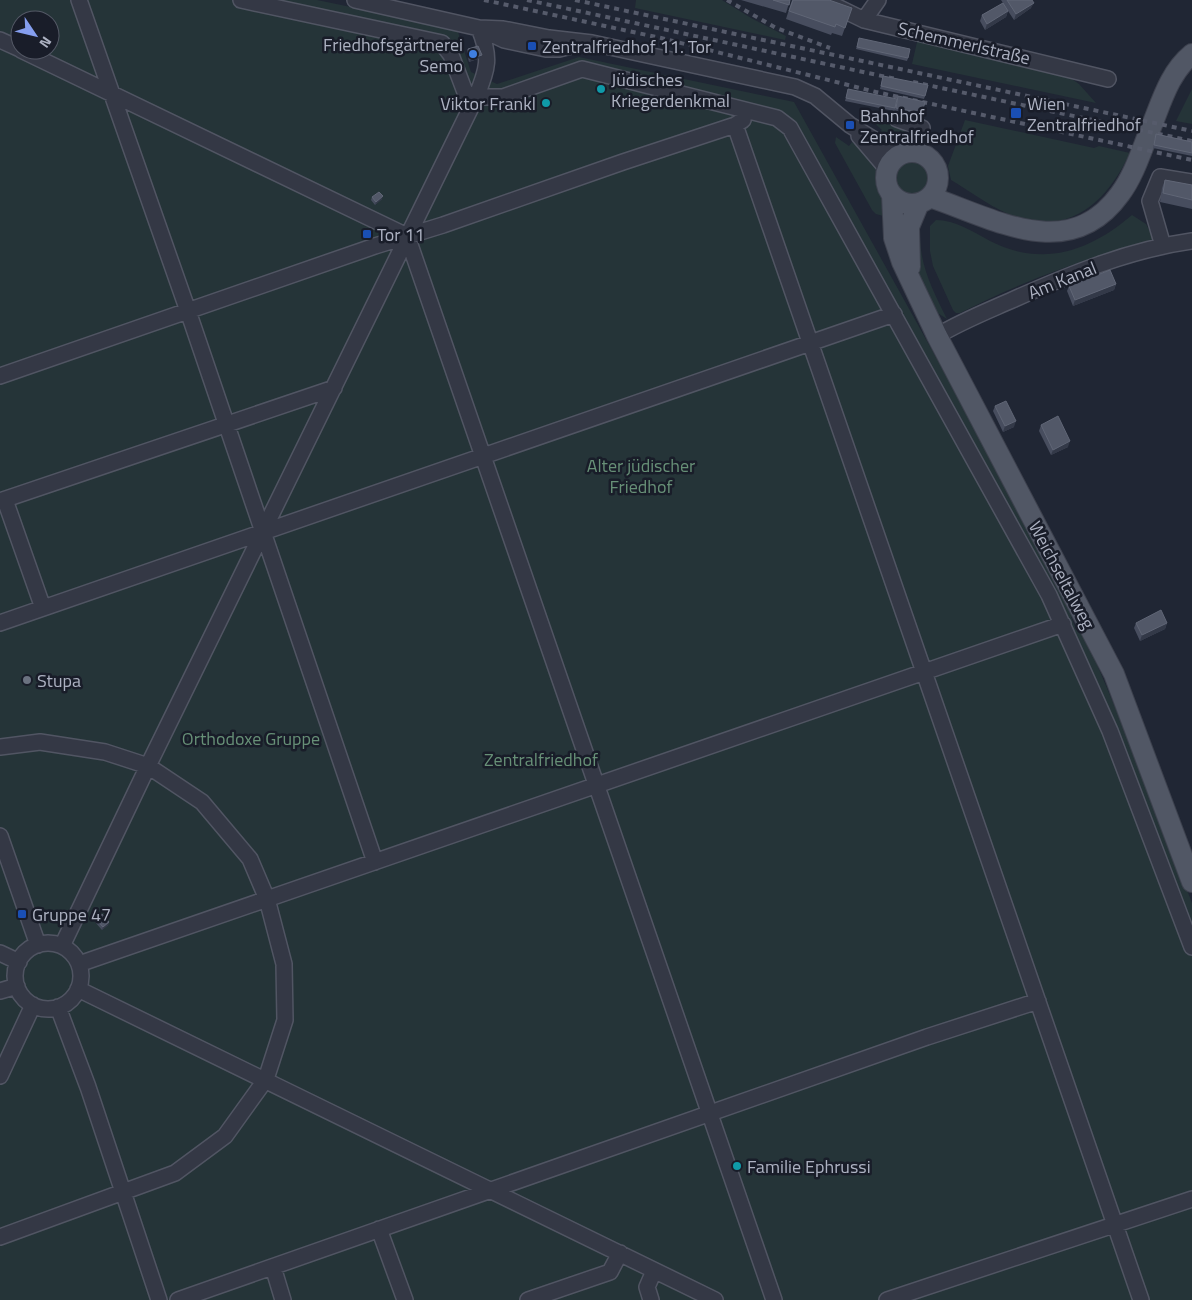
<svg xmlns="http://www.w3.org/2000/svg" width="1192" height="1300" viewBox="0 0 1192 1300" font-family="'Titillium Web',sans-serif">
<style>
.green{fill:#253438;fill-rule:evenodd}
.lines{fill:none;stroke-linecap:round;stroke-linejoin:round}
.minor-casing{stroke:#515563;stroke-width:18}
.major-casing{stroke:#3d414e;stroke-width:22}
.minor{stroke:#343845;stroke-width:15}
.major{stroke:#515765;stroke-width:20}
.rail{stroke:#565b6b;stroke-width:4;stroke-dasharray:5 5;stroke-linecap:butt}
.wall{fill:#474d5e}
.shaded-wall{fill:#333948}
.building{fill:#525868;stroke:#606676}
.transit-dot{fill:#1a4fb4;stroke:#191d29;stroke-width:2}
.shop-dot{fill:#3f7fe0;stroke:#191d29;stroke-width:2}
.culture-dot{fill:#0f9aa8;stroke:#191d29;stroke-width:2}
.worship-dot{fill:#6b7280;stroke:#191d29;stroke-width:2}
.labels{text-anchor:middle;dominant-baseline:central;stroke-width:5;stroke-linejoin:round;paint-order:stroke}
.street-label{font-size:18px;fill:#adb2c2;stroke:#191d29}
.poi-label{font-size:18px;fill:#adb2c2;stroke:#191d29;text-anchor:start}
.park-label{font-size:18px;fill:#679077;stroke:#191d29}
</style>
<rect width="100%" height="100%" fill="#202634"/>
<path class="green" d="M 0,0 L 317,0 L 457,29 L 471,72 L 497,84 L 579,57 L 794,102 L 1051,564 L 1075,613 L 1071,617 L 1076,630 L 1082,629 L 1134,752 L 1192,903 L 1192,1300 L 0,1300 ZM 20,20 L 50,20 L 50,50 L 20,50 Z
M 636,0 L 722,0 L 751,18 L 786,36 L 785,40 L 635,8 Z
M 918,38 L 1066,75 L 1079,84 L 1096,103 L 912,64 Z
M 1192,89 L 1192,124 L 1176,121 Z
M 860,110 L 895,115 L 913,133 L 911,141 C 897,147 890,143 879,133 L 882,130 Z
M 965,120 L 1094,148 L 1099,146 L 1130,153 C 1109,197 1076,233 1022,219 C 997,212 973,193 951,180 L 948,166 Z
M 836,137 L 849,146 L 852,142 L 863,150 L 878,167 L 879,186 L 885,200 L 887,217 L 876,214 L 872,210 L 835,143 Z
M892 177a20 20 0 1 1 40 0a20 20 0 1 1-40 0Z
M 1132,215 L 1146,224 L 1154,239 C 1087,258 1022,281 960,313 L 956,313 L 953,310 L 933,266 L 930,251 L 930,226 L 936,220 C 955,220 974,232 990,241 C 1043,268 1090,251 1132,215 Z
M 917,237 L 920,239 C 921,268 934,293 947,319 L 936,312 L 920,277 L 916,266 Z"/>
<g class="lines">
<defs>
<path id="minor" d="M 79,0 L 188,311 L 375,862
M 241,0 L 442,43 L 451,55 L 465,92 L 476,97 L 503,97 L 582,69 L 777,118 L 790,128 L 1049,595 L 1110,731 L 1192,947
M 355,0 L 479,28 L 504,40 L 546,49 L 559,49 L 579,44
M 823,0 L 864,20 L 1108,79
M 864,20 L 878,0
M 479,28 L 503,29 L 549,38 L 592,43 L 795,87 L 815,96 L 850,125 L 899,155
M 0,40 L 20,49
M 21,50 L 407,236 L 774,1300
M 897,119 L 922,128 L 917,152
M 735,125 L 1141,1300
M 859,136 L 887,169
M 1163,246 L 1150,201 L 1160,177 L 1192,182
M 937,336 C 960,322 985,312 1010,301 C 1068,275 1128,250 1192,241
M 0,376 L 375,246 L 443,225 L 623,162 L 735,125 L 743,120
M 5,500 L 43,608
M 0,501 L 334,388
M 0,623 L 894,314
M 0,747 L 40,742 L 105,752 L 148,766 L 202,802 L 250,859 L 267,899 L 284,964 L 285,1020 L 266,1079 L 225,1136 L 175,1173 L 0,1237
M 0,836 L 38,945
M15 976a33 33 0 1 1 66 0a33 33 0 1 1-66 0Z
M 62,946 L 148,766 L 476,97 C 488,69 491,57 479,28
M 0,953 L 19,962
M 79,964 L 1063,624
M 78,989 L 715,1300
M 0,991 L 17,986
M 58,1007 L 88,1087 L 159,1300
M 0,1076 L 33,1005
M 379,1229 L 405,1300
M 273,1267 L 283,1300
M 178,1300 L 927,1037 L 1038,1001
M 528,1300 L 610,1272 L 620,1253
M 651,1300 L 647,1287 L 654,1271
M 887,1300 L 1192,1199"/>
<path id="major" d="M886 178a26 26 0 1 1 52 0a26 26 0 1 1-52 0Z
M 892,195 L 894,238 L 902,262 L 937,336 L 1114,674 L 1192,882
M 930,197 C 993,218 1069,265 1120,194 C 1135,174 1142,148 1152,125 C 1162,100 1170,72 1192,54
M 910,267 L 909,227 L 919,203"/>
</defs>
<use href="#minor" class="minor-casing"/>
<use href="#major" class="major-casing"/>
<use href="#minor" class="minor"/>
<use href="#major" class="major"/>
<path class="rail" d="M 484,0 L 661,38 L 876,92 L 1192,160
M 527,0 L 896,79
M 575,0 L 1192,131
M 727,0 L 776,28 L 830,48
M 913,82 L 1192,141"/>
</g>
<path class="wall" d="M 741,0 L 790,0 L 786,13 Z
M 792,0 L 852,8 L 842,36 L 832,33 L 831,35 L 786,19 Z
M 1001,0 L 1032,0 L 1031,8 L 1014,20 L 1006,8 L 1008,11 L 1006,17 L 985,30 L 980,21 L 982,15 L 1003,3 Z
M 859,38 L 908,58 L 907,61 L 856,49 Z
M 468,49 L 480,58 L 469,62 L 467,52 Z
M 883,76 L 925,96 L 924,99 L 880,89 Z
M 848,89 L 922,113 L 920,119 L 894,114 L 894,110 L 894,111 L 845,101 Z
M 1156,134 L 1192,142 L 1192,156 L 1153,148 Z
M 1165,180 L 1192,185 L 1192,209 L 1160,202 L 1162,188 Z
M 372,197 L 382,199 L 375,205 L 371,200 Z
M 1116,284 L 1114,290 L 1073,306 L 1067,291 L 1069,286 Z
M 995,406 L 1014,427 L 1003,432 L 993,411 Z
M 1041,425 L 1068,447 L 1051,455 L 1039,431 Z
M 1136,623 L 1167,623 L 1165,629 L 1140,641 L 1134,628 Z
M 96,919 L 109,922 L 108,925 L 102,930 L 95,922 Z"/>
<path class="shaded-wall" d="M 1034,3 L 1031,8 L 1014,20 L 1016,14 Z
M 1008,11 L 1006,17 L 985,30 L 987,24 Z
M 482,55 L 480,58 L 469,62 L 470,59 Z
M 383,196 L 382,199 L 375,205 L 376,202 Z
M 1116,284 L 1114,290 L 1073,306 L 1075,300 Z
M 1016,421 L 1014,427 L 1003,432 L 1005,426 Z
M 1070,441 L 1068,447 L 1051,455 L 1053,450 Z
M 1167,623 L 1165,629 L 1140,641 L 1142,635 Z
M 109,922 L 108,925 L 102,930 L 103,927 Z"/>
<path class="building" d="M 773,0 L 790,0 L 789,5 Z
M 793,0 L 829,0 L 852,8 L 845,28 L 836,24 L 835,27 L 789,11 Z
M 1007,0 L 1032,0 L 1034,3 L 1016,14 Z
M 1003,3 L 1008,11 L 987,24 L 982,15 Z
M 859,38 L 910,49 L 908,58 L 857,47 Z
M 478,46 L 482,55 L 470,59 L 468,49 Z
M 883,76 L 928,85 L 925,96 L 881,86 Z
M 848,89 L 897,99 L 895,108 L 846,98 Z
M 898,96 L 925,102 L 922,113 L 896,108 Z
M 1156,134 L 1192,142 L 1192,153 L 1154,145 Z
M 1165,180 L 1192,185 L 1192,200 L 1163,193 Z
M 379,192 L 383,196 L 376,202 L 372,197 Z
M 1110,270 L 1116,284 L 1075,300 L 1069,286 Z
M 1006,401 L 1016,421 L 1005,426 L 995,406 Z
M 1058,416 L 1070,441 L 1053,450 L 1041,425 Z
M 1161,610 L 1167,623 L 1142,635 L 1136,623 Z
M 102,914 L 109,922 L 103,927 L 96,919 Z"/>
<g class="transit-dot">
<rect x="527" y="41" width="10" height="10" rx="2.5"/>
<rect x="1010" y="107" width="12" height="12" rx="2.5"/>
<rect x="845" y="120" width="10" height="10" rx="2.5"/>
<rect x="362" y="229" width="10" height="10" rx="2.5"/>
<rect x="17" y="909" width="10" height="10" rx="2.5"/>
</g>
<circle class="shop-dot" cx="473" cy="54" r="5"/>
<g class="culture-dot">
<circle cx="601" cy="89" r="5"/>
<circle cx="546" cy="103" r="5"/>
<circle cx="737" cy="1166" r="5"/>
</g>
<circle class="worship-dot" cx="27" cy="680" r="5"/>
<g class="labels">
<g class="street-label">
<text transform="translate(964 43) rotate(13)">Schemmerlstraße</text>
<text transform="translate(1062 280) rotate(-22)">Am Kanal</text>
<text transform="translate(1062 575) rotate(62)">Weichseltalweg</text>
</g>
<g class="poi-label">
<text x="463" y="44" text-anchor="end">Friedhofsgärtnerei<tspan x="463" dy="21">Semo</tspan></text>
<text x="542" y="46">Zentralfriedhof 11. Tor</text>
<text x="611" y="79">Jüdisches<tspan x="611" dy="21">Kriegerdenkmal</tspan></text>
<text x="536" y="103" text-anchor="end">Viktor Frankl</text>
<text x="1027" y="103">Wien<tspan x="1027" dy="21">Zentralfriedhof</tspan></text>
<text x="860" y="115">Bahnhof<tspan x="860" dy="21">Zentralfriedhof</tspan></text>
<text x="377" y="234">Tor 11</text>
<text x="37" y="680">Stupa</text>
<text x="32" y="914">Gruppe 47</text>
<text x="747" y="1166">Familie Ephrussi</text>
</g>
<g class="park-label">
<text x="641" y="465">Alter jüdischer<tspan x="641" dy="21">Friedhof</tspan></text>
<text x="251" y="738">Orthodoxe Gruppe</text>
<text x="541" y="759">Zentralfriedhof</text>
</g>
</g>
<g transform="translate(35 35) rotate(125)"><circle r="24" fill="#191d29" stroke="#545966"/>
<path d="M0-4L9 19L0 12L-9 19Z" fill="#859eef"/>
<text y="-8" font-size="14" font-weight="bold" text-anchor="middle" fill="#adb2c2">N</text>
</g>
</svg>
